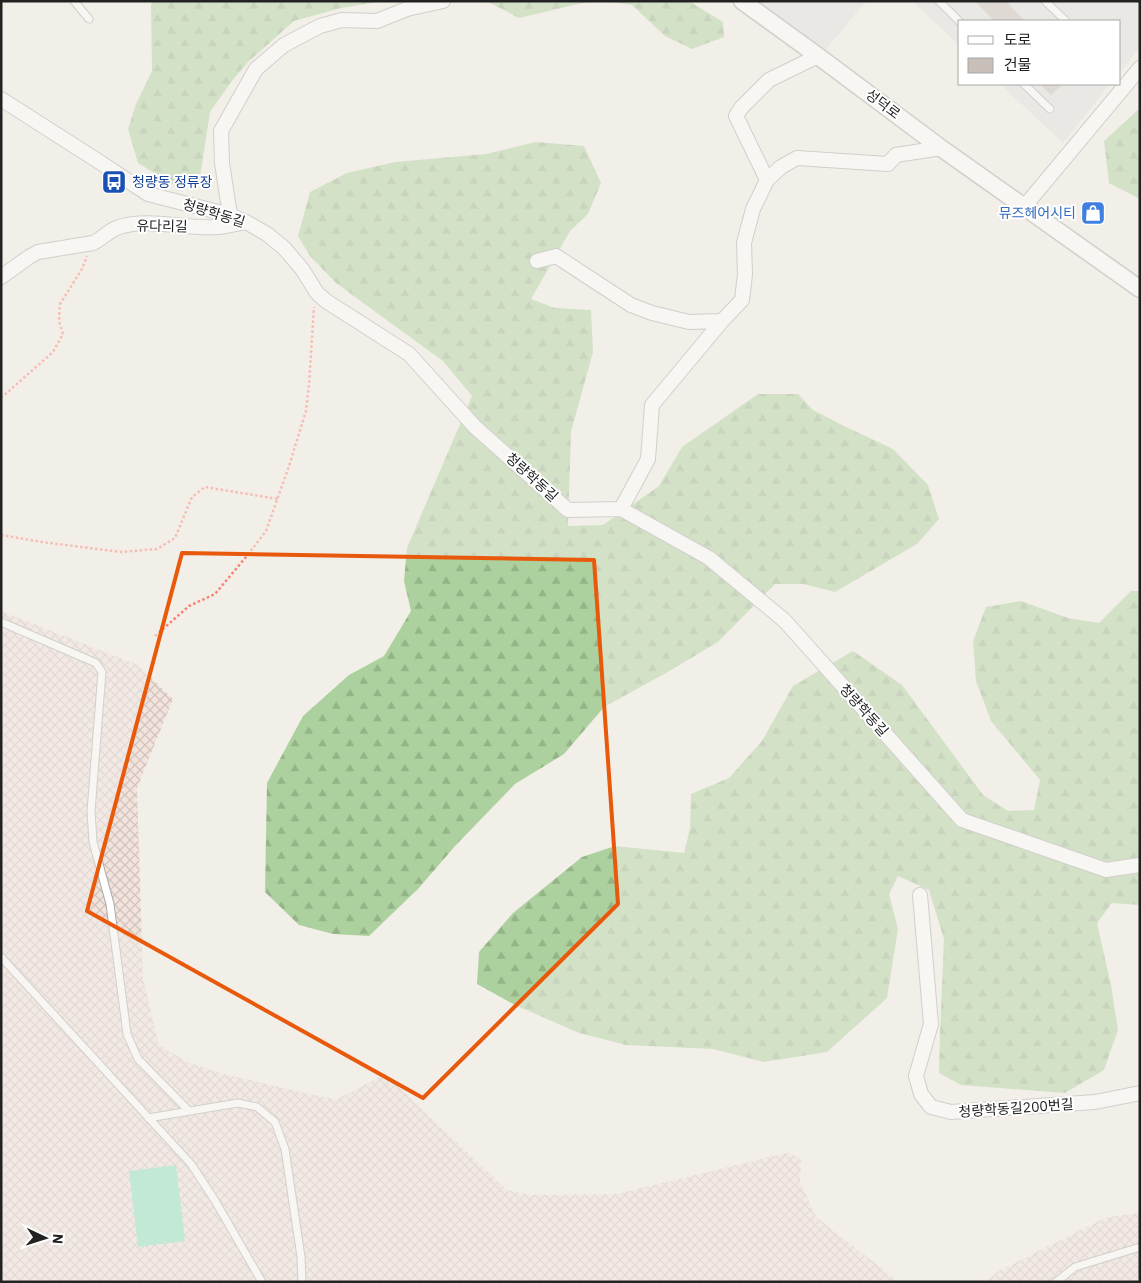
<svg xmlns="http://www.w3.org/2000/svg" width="1141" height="1283" viewBox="0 0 1141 1283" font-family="'IBM Plex Sans','Noto Sans KR',sans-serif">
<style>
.residential{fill:#e0dfdf}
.military{fill:url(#military-cross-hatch)}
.forest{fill:url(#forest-firs)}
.pitch{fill:#88e0be}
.building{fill:#c7bfb8}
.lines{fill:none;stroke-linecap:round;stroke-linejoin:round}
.service-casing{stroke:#a9a9a9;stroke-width:9}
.minor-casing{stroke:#a9a9a9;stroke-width:16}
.tertiary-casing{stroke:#a9a9a9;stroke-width:19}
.path{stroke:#fa8072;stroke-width:2.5;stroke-dasharray:2.5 2.5;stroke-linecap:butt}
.service{stroke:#fff;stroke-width:7}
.minor{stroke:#fff;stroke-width:14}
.tertiary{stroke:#fff;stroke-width:16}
.marked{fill:none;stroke:#e8590c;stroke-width:4;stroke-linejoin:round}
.labels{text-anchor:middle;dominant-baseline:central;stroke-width:4;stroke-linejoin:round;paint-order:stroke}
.street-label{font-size:14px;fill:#222;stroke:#fff}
.transit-label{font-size:14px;fill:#164399;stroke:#fff;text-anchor:start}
.shop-label{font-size:14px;fill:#366cbe;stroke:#fff;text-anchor:end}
</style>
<defs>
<pattern id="military-cross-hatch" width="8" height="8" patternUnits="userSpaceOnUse" patternTransform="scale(1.25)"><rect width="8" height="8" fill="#f3e3dd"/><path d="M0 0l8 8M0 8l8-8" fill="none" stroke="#d0c2bd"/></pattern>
<pattern id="forest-firs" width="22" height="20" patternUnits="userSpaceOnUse" patternTransform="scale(1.25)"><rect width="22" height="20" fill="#add19e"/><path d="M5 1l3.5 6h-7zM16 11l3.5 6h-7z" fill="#95b388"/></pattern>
</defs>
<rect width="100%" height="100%" fill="#f2efe9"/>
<path class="residential" d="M 747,1 L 866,1 L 823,53 Z
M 912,1 L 1140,1 L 1140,47 L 1120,72 L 1120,21 L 960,21 L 960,46 Z
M 1000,84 L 1110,84 L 1063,143 Z"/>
<path class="military" d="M 1,611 L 138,665 L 173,699 L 137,788 L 143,978 L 159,1045 L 187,1062 L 224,1074 L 336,1100 L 385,1074 L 507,1190 L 531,1195 L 617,1194 L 790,1152 L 801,1160 L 800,1181 L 816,1217 L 899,1282 L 1,1282 Z
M 1140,1213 L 1140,1282 L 985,1282 L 999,1271 L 1107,1217 Z"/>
<path class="forest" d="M 153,1 L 383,1 L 341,8 L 294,21 L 248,62 L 232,81 L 210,112 L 199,184 L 177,187 L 138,163 L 128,129 L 136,104 L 152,71 L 151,4 Z
M 481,1 L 591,1 L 519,18 L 490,3 Z
M 604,1 L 689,1 L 723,22 L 724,37 L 692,49 L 665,36 L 632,5 Z
M 1140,108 L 1140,199 L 1109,183 L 1104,141 Z
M 536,142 L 584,146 L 601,183 L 588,214 L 570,231 L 531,299 L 555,308 L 591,310 L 593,352 L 571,432 L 568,526 L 603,525 L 659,486 L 682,447 L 758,394 L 798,394 L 813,410 L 846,427 L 893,449 L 928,485 L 939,519 L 917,544 L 835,592 L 803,584 L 775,584 L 718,642 L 666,673 L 604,707 L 564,754 L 515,784 L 456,845 L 418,889 L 369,936 L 333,934 L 299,925 L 265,892 L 267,783 L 303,716 L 349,675 L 384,656 L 411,611 L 404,581 L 407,548 L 472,396 L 443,361 L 336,283 L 310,256 L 298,236 L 310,192 L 347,173 L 395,162 L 486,154 Z
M 1131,591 L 1140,591 L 1140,905 L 1112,903 L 1097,923 L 1111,985 L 1118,1030 L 1104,1070 L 1065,1093 L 961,1085 L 939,1073 L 940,1033 L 944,939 L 929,890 L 898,876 L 889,894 L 898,929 L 887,998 L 827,1052 L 764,1062 L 713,1049 L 626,1045 L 579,1033 L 515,1005 L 477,984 L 479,952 L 513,913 L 582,857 L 615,846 L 684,853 L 690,829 L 691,794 L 729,778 L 762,741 L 793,686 L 853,651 L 902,685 L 983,795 L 1008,811 L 1034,810 L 1040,780 L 991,721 L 976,681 L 973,641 L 986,607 L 1021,601 L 1068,618 L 1099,623 Z"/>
<path class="pitch" d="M 176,1165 L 185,1241 L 138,1247 L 129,1171 Z"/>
<path class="building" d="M 975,1 L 1006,1 L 1025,21 L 994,21 Z
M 1040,84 L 1063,84 L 1051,95 Z"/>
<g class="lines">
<defs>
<path id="service" d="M 74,1 L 89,19
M 939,1 L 960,22
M 1045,1 L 1066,21
M 1024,84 L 1050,109
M 1,622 L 96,663 L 102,672 L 91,811 L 93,842 L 110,904 L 127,1034 L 138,1059 L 189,1111
M 1,957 L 191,1164 L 214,1199 L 262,1282
M 148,1118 L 238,1103 L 257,1107 L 275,1122 L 285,1149 L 301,1257 L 302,1282
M 1056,1282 L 1075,1267 L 1140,1247"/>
<path id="minor" d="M 1,99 L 98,161 L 148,194 L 230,215 L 246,222 L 267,234 L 284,248 L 302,269 L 317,293 L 326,301 L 409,354 L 475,427 L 568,510 L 621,509 L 709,558 L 785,621 L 962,820 L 1106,870 L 1140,865
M 767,180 L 736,116 L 741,108 L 769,80 L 818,56
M 1024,207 L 1140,68
M 230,215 L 222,163 L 221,131 L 256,69 L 284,45 L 320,26 L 342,20 L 377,21 L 407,9 L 443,1
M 537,261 L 556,256 L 631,305 L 652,313 L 689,322 L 722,321
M 1,277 L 29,257 L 38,252 L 93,243 C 102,239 109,230 119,227 C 149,217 188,230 219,227 C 228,226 237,224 246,222
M 621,509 L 648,459 L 652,405 L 722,321 L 742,300 L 745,274 L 744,243 L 753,209 L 767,180 L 781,167 L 797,158 L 888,164 L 896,155 L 941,148
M 920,895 L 931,1024 L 916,1076 L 921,1094 L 931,1107 L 951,1112 L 1095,1102 L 1140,1093"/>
<path id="tertiary" d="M 742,1 L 818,56 L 941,148 L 1140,289"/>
</defs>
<use href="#service" class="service-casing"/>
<use href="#minor" class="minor-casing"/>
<use href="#tertiary" class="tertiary-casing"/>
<path class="path" d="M 1,398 L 53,352 L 63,334 L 59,321 L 60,304 L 82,269 L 87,256
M 1,535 L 42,542 L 121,552 L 157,549 L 175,538 L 192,497 L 205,487 L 278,499
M 155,636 L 189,606 L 215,594 L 246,557 L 266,531 L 289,466 L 306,411 L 309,385 L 314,307"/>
<use href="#service" class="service"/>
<use href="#minor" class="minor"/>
<use href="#tertiary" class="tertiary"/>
</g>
<path d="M0 0H1141V1283H0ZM 182,553 L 594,560 L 618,904 L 423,1098 L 87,911 Z" fill="#f2efe9" fill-opacity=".55" fill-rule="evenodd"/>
<path class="marked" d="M 182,553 L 594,560 L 618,904 L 423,1098 L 87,911 Z"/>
<defs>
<symbol id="bus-square" viewBox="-11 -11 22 22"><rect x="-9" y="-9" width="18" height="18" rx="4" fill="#1a4fb4" stroke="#fff"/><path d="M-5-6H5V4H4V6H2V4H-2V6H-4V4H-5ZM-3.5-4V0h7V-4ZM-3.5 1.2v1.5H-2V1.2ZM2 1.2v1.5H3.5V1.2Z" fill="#fff"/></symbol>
<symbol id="shop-square" viewBox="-11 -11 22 22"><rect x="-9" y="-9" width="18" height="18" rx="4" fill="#3f7fe0" stroke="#fff"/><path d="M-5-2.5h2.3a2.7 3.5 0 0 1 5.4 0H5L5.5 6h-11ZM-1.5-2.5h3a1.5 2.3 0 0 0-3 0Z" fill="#fff"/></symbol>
</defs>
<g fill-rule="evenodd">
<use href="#bus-square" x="100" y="168" width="28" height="28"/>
<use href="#shop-square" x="1079" y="199" width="28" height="28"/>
</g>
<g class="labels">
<g class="street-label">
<text transform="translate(883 104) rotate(37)">성덕로</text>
<text transform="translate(214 213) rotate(17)">청량학동길</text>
<text transform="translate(162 226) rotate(1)">유다리길</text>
<text transform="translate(532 477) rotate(42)">청량학동길</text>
<text transform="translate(864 710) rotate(48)">청량학동길</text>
<text transform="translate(1016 1108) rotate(-4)">청량학동길200번길</text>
</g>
<g class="transit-label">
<text x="132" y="182">청량동 정류장</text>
</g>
<g class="shop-label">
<text x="1076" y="213">뮤즈헤어시티</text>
</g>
</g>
<rect width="1141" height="1283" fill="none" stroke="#222222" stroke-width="5"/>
<rect x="958" y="20" width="162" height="65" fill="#ffffff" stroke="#a7a7a7"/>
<rect x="968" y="36" width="25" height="8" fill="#ffffff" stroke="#a7a7a7"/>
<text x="1004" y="45" font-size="15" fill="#222222">도로</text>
<rect x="968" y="58" width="25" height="15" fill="#c7bfb8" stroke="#a7a7a7"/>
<text x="1004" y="70" font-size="15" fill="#222222">건물</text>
<g transform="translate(45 1238) rotate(94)" stroke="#ffffff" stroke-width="4" paint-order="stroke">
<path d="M0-4L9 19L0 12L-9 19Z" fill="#222222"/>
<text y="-8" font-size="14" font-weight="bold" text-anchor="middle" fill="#222222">N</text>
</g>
</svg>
